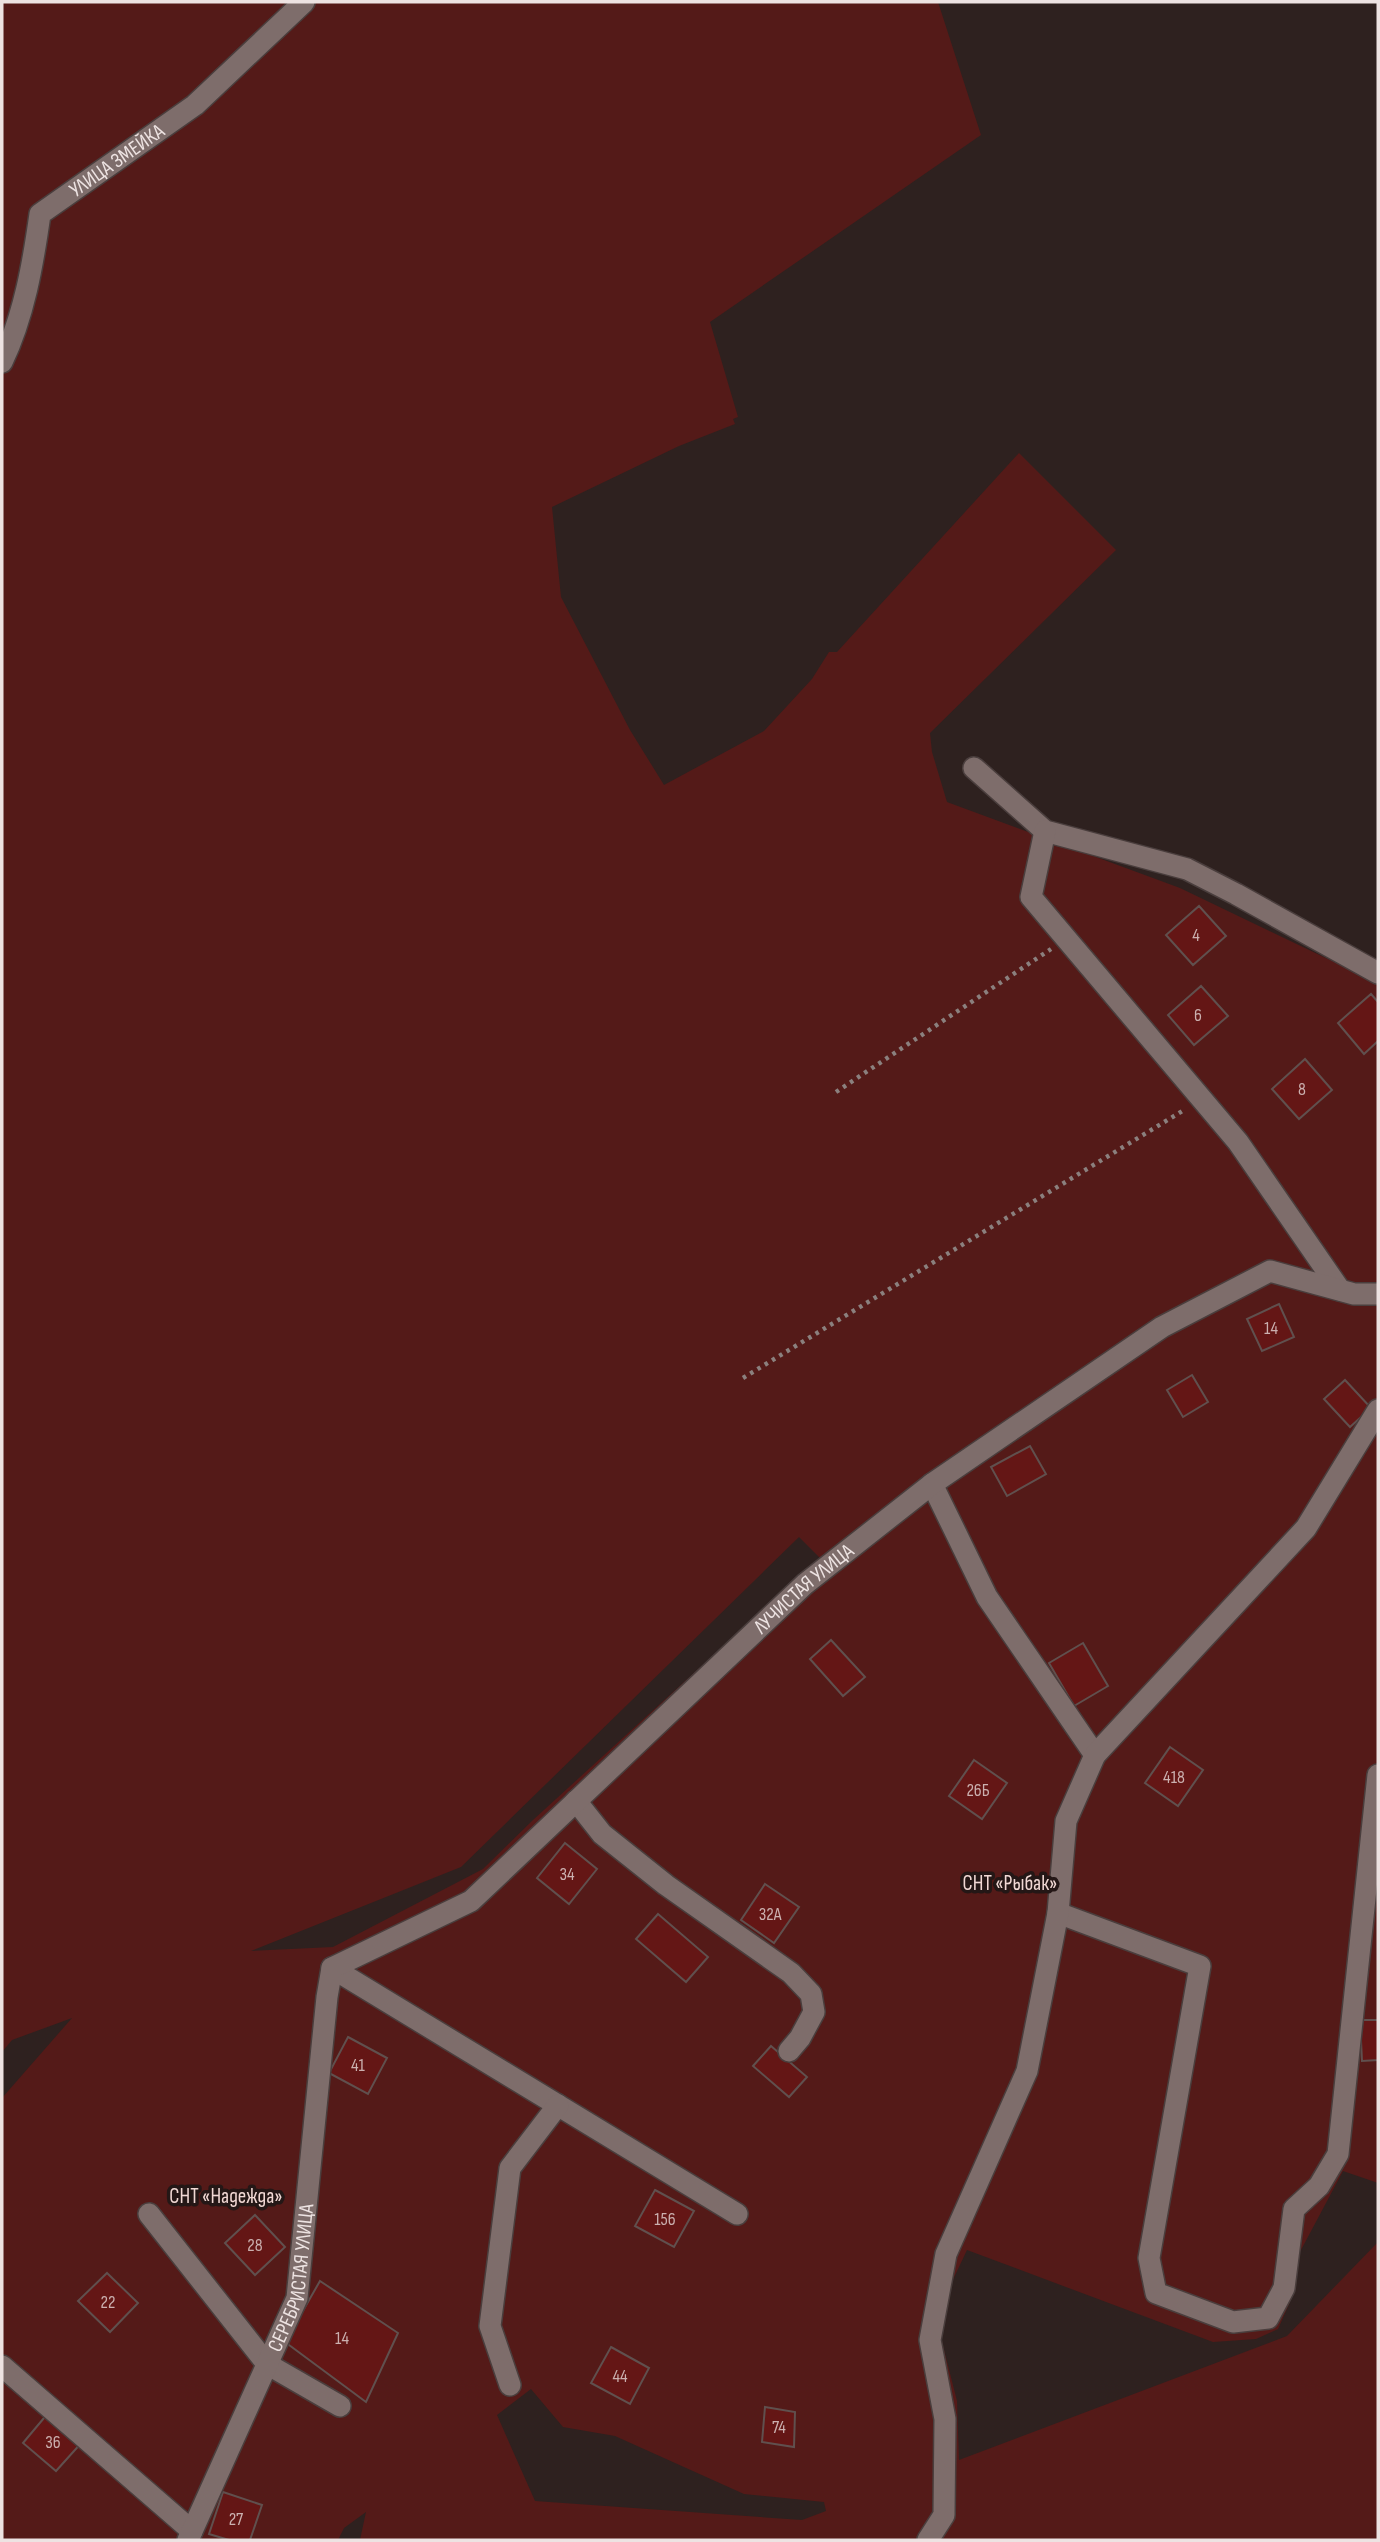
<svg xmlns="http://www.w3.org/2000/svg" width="1380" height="2542" viewBox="0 0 1380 2542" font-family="'Sofia Sans Condensed',sans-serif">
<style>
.green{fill:#541a18;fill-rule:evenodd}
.building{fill:#641615;stroke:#60504e;stroke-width:2}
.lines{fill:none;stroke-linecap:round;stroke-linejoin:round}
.minor-casing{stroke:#4a3e3d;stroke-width:24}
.path{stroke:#8b807e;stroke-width:4.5;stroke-dasharray:3.5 5;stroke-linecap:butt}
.minor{stroke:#7e6d6b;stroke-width:21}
.labels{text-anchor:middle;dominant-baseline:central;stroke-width:7;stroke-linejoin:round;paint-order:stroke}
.number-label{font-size:18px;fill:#cbb0af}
.street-label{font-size:21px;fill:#ede3e2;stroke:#241716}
.park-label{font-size:21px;fill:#f1d8d4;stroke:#241716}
</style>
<rect width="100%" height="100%" fill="#2e211f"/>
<path class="green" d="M 2,2 L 938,2 L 981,135 L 710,322 L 738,417 L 733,419 L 735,424 L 679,446 L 552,507 L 561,597 L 630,730 L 664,785 L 764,731 L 812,679 L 829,652 L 837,652 L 1019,453 L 1116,550 L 930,733 L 932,752 L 947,802 L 1180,888 L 1378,983 L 1378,2183 L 1343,2171 L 1293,2265 L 1290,2302 L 1278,2329 L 1256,2339 L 1213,2342 L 967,2250 L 949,2288 L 941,2338 L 957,2401 L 959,2460 L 1287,2336 L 1378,2242 L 1378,2540 L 360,2540 L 366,2512 L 344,2528 L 338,2540 L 2,2540 L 2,2098 L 72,2018 L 12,2040 L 2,2052 ZM 799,1537 L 820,1558 L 533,1820 L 483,1869 L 333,1947 L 251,1951 L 461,1867 ZM 531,2389 L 563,2427 L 615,2436 L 744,2494 L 824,2502 L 826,2511 L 802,2520 L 535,2501 L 497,2415 Z"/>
<path class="building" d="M 1199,906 L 1226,936 L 1193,965 L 1166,935 Z
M 1201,986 L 1228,1016 L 1194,1045 L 1168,1015 Z
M 1371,994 L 1378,1002 L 1378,1041 L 1364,1054 L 1338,1023 Z
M 1305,1059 L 1332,1090 L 1299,1119 L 1272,1089 Z
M 1279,1304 L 1294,1337 L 1262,1351 L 1247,1319 Z
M 1192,1375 L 1208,1402 L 1183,1417 L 1167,1390 Z
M 1345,1380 L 1371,1408 L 1350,1427 L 1324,1399 Z
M 1030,1446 L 1046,1474 L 1007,1496 L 991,1467 Z
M 831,1640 L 865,1677 L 843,1696 L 810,1659 Z
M 1083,1643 L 1108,1686 L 1074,1706 L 1049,1663 Z
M 1170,1747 L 1203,1770 L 1178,1806 L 1145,1783 Z
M 974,1760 L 1007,1783 L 982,1819 L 949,1796 Z
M 565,1843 L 597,1869 L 569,1904 L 537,1878 Z
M 765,1884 L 799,1907 L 774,1943 L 741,1920 Z
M 658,1914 L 708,1957 L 686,1982 L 636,1939 Z
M 1360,2020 L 1378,2020 L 1378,2060 L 1362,2061 Z
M 348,2037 L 387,2058 L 368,2094 L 329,2073 Z
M 771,2046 L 807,2077 L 789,2097 L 753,2066 Z
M 655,2190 L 694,2211 L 674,2247 L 635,2226 Z
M 255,2215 L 285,2247 L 255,2275 L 225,2243 Z
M 107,2273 L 138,2303 L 110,2332 L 78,2301 Z
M 320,2281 L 398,2333 L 366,2402 L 285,2342 Z
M 611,2347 L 649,2368 L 630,2404 L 591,2383 Z
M 765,2407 L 795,2412 L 794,2447 L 762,2442 Z
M 49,2412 L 83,2441 L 56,2471 L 23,2443 Z
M 223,2492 L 262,2505 L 250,2540 L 229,2540 L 209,2534 Z"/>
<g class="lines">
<defs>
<g id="minor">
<path id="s1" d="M 2,362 C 24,316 33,264 40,214 L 195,105 L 304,2"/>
<path d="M 974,768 L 1045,831 L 1187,869 L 1236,894 L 1378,973"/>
<path d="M 1045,831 L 1031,897 L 1238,1142 L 1340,1290"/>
<path d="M 932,1484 L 987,1597 L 1095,1755"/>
<path d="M 576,1801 L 602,1834 L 666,1885 L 791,1973 L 811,1994 L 814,2012 L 800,2038 L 789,2051"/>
<path d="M 1058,1913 L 1200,1966 L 1149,2258 L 1156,2293 L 1233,2322 L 1268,2318 L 1284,2288 L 1294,2209 L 1319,2186 L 1338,2154 L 1378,1775"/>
<path d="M 332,1968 L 737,2214"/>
<path d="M 149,2214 L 267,2364 L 340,2406"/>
<path d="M 2,2366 L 192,2531"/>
<path d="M 510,2385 L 490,2326 L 510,2168 L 558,2105"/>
<path id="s2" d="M 188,2540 L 297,2298 L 327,1997 L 332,1968 L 471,1901 L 805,1584 L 932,1484 L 1162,1327 L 1270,1271 L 1354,1294 L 1378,1294"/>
<path d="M 928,2540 L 944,2515 L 945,2419 L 930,2340 L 946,2254 L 1027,2071 L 1058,1913 L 1066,1821 L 1095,1755 L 1306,1528 L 1378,1410"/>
</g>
</defs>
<use href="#minor" class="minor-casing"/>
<path class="path" d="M 836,1092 L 1051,949
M 743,1378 L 1184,1110"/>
<use href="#minor" class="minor"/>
</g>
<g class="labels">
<g class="number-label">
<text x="1196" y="935">4</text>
<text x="1198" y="1015">6</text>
<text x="1302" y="1089">8</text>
<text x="1271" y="1328">14</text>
<text x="1174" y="1777">418</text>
<text x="978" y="1790">26Б</text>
<text x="567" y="1874">34</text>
<text x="770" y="1914">32А</text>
<text x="358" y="2065">41</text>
<text x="665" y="2219">156</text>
<text x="255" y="2245">28</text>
<text x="108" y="2302">22</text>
<text x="342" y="2338">14</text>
<text x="620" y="2376">44</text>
<text x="779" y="2427">74</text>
<text x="53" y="2442">36</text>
<text x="236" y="2519">27</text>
</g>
<g class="street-label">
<text stroke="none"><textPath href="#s1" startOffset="247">УЛИЦА ЗМЕЙКА</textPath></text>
<text stroke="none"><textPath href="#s2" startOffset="1208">ЛУЧИСТАЯ УЛИЦА</textPath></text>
<text stroke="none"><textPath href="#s2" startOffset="284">СЕРЕБРИСТАЯ УЛИЦА</textPath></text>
</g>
<g class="park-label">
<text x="1010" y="1883">СНТ «Рыбак»</text>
<text x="226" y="2196">СНТ «Надежда»</text>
</g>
</g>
<rect width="1380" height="2542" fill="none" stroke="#ede3e2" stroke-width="7"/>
</svg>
